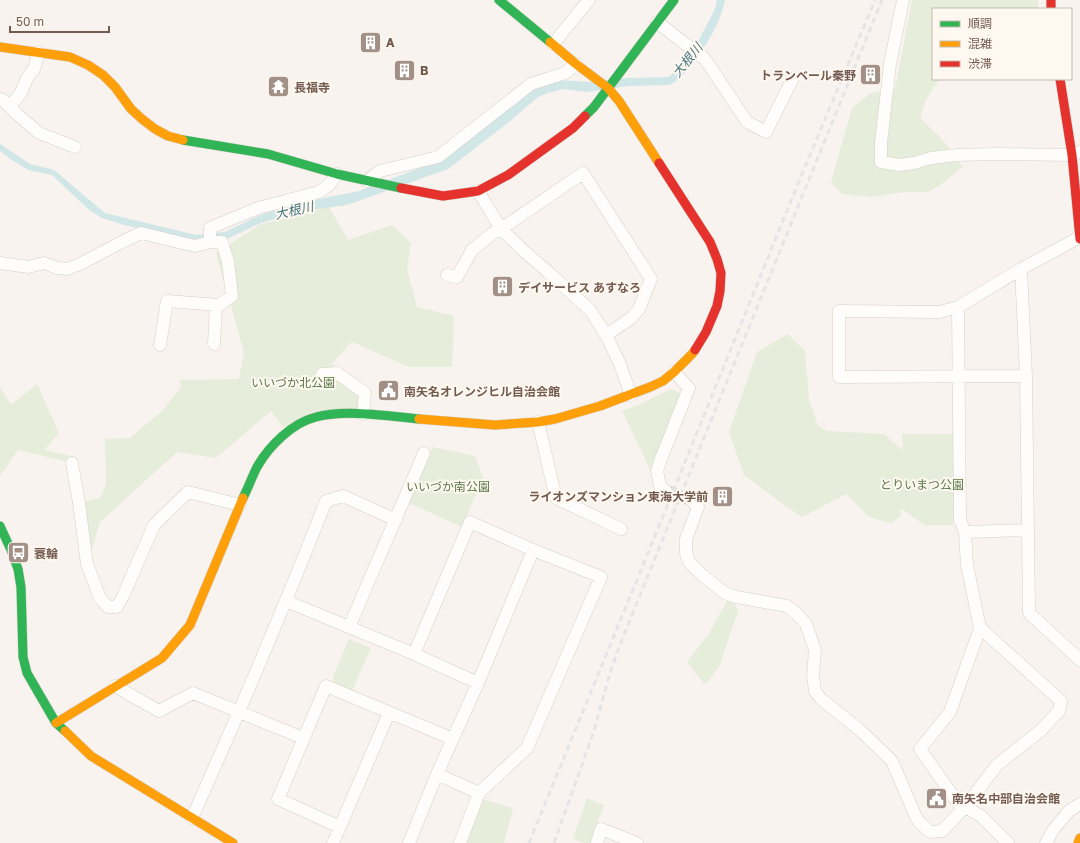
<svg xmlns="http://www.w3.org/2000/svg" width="1080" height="843" viewBox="0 0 1080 843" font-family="'Golos Text','Noto Sans JP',sans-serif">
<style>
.green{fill:#e6edda}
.water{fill:#d1e6e7}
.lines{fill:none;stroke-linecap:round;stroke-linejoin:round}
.street-tunnel{stroke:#d7cdc6;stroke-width:12;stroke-dasharray:12 6;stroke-linecap:butt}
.street-casing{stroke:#d5cfc9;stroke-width:13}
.fast-casing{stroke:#d7d0ca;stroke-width:10}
.slow-casing{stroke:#d7d0ca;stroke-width:10}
.jam-casing{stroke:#d7d0ca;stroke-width:10}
.street{stroke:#fefdfc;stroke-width:12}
.fast{stroke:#30b455;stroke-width:9}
.slow{stroke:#ff9f0a;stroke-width:9}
.jam{stroke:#e5322d;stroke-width:9}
.rail{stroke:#e5e4e6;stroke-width:3;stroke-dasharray:6 4;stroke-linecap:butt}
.labels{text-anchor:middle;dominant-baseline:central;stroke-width:4;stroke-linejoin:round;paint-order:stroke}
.poi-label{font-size:12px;font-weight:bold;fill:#745b50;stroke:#fef8f1;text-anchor:start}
.park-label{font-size:12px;fill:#597948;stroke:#fef8f1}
.water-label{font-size:13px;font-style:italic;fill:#47787f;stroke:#fef8f1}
</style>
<rect width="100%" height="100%" fill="#f8f3ee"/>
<path class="green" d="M 912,0 L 1038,0 L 1038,9 L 933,9 L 933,79 L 957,79 L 938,81 L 925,102 L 920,118 L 942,139 L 963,167 L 940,185 L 928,192 L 903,192 L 871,197 L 842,194 L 831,182 L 852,108 L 871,93 L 895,89 Z
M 328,205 L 348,240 L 392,225 L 411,243 L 407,269 L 417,307 L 454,316 L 452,367 L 409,367 L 352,342 L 331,364 L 334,365 L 334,369 L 360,395 L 360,401 L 357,404 L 360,408 L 283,427 L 271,411 L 216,458 L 177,452 L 100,522 L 87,564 L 68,462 L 18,450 L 0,476 L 0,387 L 11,405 L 37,384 L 59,433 L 44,450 L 77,457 L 79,503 L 100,498 L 106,484 L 105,439 L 130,438 L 163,410 L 181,387 L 180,380 L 239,379 L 244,352 L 216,253 L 261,224 L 299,216 Z
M 788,334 L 805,351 L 809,399 L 818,426 L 827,431 L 884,434 L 902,450 L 903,446 L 902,434 L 955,434 L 953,525 L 928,525 L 926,526 L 900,508 L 901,516 L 891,523 L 869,517 L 846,494 L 802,517 L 783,504 L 744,475 L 729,432 L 757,352 Z
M 671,389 L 682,394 L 653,474 L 651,474 L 647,463 L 622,411 L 636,406 Z
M 433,447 L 475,456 L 483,478 L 462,527 L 409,503 Z
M 728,600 L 734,602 L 738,611 L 719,667 L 709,680 L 704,684 L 687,662 L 708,635 Z
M 349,639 L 371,648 L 352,691 L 334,684 L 333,677 Z
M 479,793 L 485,800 L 513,808 L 504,843 L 460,843 Z
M 587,798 L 604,805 L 590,843 L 584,843 L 573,839 Z"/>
<path class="water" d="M 717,0 L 725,0 C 721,25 692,73 670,85 L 628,86 L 587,92 L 563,89 L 548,93 L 538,97 L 509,122 L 448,169 L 347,205 L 302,211 L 261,223 L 227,239 L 197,240 L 124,225 L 102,218 L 88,209 L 52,175 L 28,170 L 12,160 L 0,151 L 0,144 L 30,164 L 54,170 L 105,213 L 196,235 L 225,232 L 260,215 L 299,203 L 359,191 L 441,160 L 528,92 L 540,86 L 558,80 L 588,82 L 627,78 L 669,77 L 692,53 L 715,9 Z"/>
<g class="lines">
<path class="street-tunnel" d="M 666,491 L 691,500"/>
<defs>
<path id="street" d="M 903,0 L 890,64 L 881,143 L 881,162 L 899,165 L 914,163 L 931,158 L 957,155 L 995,154 L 1072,155 L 1079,152
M 657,22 L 705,59 L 747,122 L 766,132 L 792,80
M 553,44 L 589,0
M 0,99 L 3,100 L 18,115 L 39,133 L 75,147
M 10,106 L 21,93 L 27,78 L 34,69 L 39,52
M 367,181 L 380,171 L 438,157 L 531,84 L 565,73 L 576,64
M 478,191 L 501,229 L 525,252 L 547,271 L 590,310 L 606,335 L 619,362 L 631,395
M 210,242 L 210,228 L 258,208 L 319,192 L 329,185 L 337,174
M 0,263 L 28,267 L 44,263 L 57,268 L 67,269 L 80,264 L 124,241 L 141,233 L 195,246 L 210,242 L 222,242 L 228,262 L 232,296 L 219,305 L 167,301 L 160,345
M 1021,269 L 1026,376 L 1029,613 L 1080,660
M 447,275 L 457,277 L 472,250 L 493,233 L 501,229 L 583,173 L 651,279 L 639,309 L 630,319 L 606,335
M 958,307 L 960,520 L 965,532 L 967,565 L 980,628 L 950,712 L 920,749 L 958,803 L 981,816 L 1008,843
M 214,344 L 216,305
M 322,374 L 337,373 L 365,393 L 363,414
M 1026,376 L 839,377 L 839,311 L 940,312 L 958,307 L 1021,269 L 1080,237
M 538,422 L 556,498 L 621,529
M 72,463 L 79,503 L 87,564 L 100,598 L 108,607 L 117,607 L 124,594 L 154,525 L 188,492 L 240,505
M 666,491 L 660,486 L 657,471 L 661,459 L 689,388 L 674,372
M 691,500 L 698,507 L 686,539 L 686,553 L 689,562 L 702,575 L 725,593 L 736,597 L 787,606 L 797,614 L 806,624 L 815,650 L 813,675 L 815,691 L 821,699 L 861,731 L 892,761 L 916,817 L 919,822 L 930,832 L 942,831 L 965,807 L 997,765 L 1040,731 L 1059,711 L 1061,701 L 980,628
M 965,532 L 1028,530
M 286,601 L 414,654 L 478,683
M 349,627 L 424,453
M 414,654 L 470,522 L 533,550 L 601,577 L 527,748 L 479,793 L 460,843
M 115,686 L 159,711 L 193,693 L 303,738
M 437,774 L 479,793
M 192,818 C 239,713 284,608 326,501 L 343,496 L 396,520
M 340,827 L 278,799 L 326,686 L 453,739
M 333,843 L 389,713
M 409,843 L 437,774 L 478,683 L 533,550
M 597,843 L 601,829 L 637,843
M 1046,843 L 1053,830 L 1069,811 L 1080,804"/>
<path id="fast" d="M 499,0 L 550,42
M 585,116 L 594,107 L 674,0
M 183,140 L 268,154 L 337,174 L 401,188
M 243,498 C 248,488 252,477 257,467 C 269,446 292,423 316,417 C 345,409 388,416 419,419
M 0,526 L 11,550 L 18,569 L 21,587 L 23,657 L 27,673 L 56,723 L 65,731"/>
<path id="slow" d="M 550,42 L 576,64 L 608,88 L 619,101 L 659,163
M 0,47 L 70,57 L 88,65 L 103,75 L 115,87 L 131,109 L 142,119 L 155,129 L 168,136 L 183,140
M 419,419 L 495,425 L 538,422 L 555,419 L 600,406 L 650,387 L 663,381 L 674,372 L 692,354 L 695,350
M 56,723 L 162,658 L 190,625 L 243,498
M 65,731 L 91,756 L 233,843
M 1078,843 L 1080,838"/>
<path id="jam" d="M 1051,0 L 1051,9
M 1060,79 L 1072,155 L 1080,239
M 659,163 L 710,242 L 717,259 L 721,273 L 720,291 L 717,306 L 706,332 L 695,350
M 401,188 L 443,196 L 478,191 L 508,175 L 573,128 L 585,116"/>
</defs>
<use href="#street" class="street-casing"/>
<use href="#fast" class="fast-casing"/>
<use href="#slow" class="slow-casing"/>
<use href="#jam" class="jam-casing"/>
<use href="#street" class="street"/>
<use href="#fast" class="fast"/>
<use href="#slow" class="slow"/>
<use href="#jam" class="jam"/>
<path class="rail" d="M 529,843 L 666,509 L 797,186 L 875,0
M 554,843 L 594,731 L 609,676 L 619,647 L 882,0"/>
</g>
<defs>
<symbol id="building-square" viewBox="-11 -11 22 22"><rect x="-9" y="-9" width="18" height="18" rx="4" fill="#a29087" stroke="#fef8f1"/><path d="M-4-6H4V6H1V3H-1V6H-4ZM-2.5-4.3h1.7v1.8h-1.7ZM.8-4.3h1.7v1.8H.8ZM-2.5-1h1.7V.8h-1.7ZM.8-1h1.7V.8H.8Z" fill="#fff"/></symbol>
<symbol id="temple-square" viewBox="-11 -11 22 22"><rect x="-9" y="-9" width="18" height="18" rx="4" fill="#a29087" stroke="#fef8f1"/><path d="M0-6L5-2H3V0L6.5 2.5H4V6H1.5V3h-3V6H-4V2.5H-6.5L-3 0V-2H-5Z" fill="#fff"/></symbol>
<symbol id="civic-square" viewBox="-11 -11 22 22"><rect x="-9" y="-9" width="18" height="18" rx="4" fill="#a29087" stroke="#fef8f1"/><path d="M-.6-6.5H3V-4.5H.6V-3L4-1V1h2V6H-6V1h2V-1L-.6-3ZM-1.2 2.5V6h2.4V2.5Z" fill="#fff"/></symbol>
<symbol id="bus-square" viewBox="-11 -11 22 22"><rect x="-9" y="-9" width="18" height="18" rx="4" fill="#a29087" stroke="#fef8f1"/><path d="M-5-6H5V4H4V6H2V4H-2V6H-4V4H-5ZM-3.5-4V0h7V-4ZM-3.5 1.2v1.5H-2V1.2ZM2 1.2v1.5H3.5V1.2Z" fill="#fff"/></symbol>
</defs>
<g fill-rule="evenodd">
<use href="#building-square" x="358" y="30" width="25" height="25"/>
<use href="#building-square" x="392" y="58" width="25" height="25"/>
<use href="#building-square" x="858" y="62" width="25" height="25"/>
<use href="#temple-square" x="266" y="74" width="25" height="25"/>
<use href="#building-square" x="490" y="274" width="25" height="25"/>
<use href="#civic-square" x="376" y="378" width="25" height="25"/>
<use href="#building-square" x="710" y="484" width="25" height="25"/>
<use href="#bus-square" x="6" y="540" width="25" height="25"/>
<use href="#civic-square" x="924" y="786" width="25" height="25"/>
</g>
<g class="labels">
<g class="poi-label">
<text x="386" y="42">A</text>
<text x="420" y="70">B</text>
<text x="856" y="75" text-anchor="end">トランベール秦野</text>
<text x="294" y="87">長福寺</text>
<text x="518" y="287">デイサービス あすなろ</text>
<text x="404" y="391">南矢名オレンジヒル自治会館</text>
<text x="708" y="496" text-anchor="end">ライオンズマンション東海大学前</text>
<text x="34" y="553">蓑輪</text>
<text x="952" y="798">南矢名中部自治会館</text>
</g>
<g class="park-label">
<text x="293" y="382">いいづか北公園</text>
<text x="922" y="484">とりいまつ公園</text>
<text x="448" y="486">いいづか南公園</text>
</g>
<g class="water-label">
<text transform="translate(687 60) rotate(-51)">大根川</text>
<text transform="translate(294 210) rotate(-13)">大根川</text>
</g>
</g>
<rect x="932" y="8" width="140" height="72" fill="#fef8f1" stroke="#c7b9b1"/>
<rect x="940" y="21" width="20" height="6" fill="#30b455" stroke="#c7b9b1"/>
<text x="968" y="28" font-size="12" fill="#745b50">順調</text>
<rect x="940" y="41" width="20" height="6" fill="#ff9f0a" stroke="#c7b9b1"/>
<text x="968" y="48" font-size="12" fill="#745b50">混雑</text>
<rect x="940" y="61" width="20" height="6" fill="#e5322d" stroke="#c7b9b1"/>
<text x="968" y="68" font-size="12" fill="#745b50">渋滞</text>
<path d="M10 26v6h99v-6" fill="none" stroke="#745b50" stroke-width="2"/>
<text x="16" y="26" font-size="12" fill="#745b50" stroke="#fef8f1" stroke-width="3" paint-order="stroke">50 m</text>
</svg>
